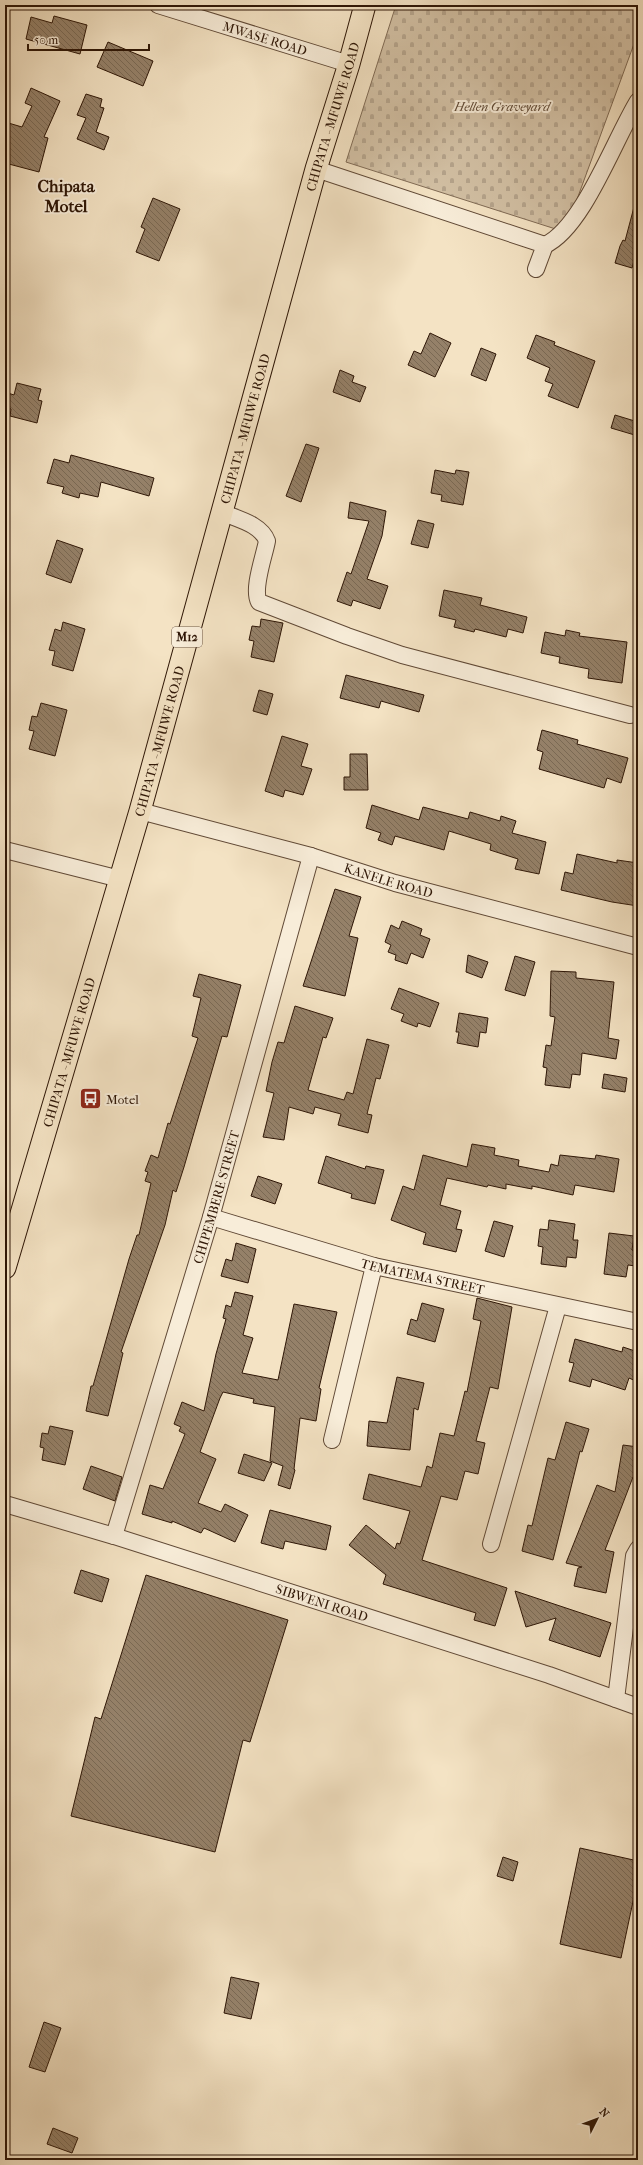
<svg xmlns="http://www.w3.org/2000/svg" width="643" height="2165" viewBox="0 0 643 2165" font-family="'IM FELL French Canon',serif">
<style>
.cemetery{fill:url(#cemetery-stones);stroke:#806b55}
.building{fill:url(#building-back-hatch);stroke:#2e1606}
.lines{fill:none;stroke-linecap:round;stroke-linejoin:round}
.minor-casing{stroke:#604936;stroke-width:18}
.major-casing{stroke:#2e1606;stroke-width:23}
.minor{stroke:#f8edd9;stroke-width:16}
.major{stroke:#f4e3c4;stroke-width:21}
.labels{text-anchor:middle;dominant-baseline:central;stroke-width:4;stroke-linejoin:round;paint-order:stroke}
.shield{fill:#f8edd9;stroke:#6b5645;stroke-width:1}
.shield-label{font-size:12px;font-weight:bold;fill:#2e1606}
.street-label{font-size:13px;fill:#2e1606;stroke:#f8edd9}
.park-label{font-size:13px;font-style:italic;fill:#5f4935;stroke:#f8edd9}
.poi-label{font-size:13px;fill:#2e1606;stroke:#f8edd9;text-anchor:start}
.district-label{font-size:17px;font-weight:bold;fill:#2e1606;stroke:#f8edd9}
</style>
<defs>
<pattern id="cemetery-stones" width="16" height="16" patternUnits="userSpaceOnUse"><rect width="16" height="16" fill="#d2c0a4"/><path d="M2 7V4a2 2 0 0 1 4 0v3zM10 15v-3a2 2 0 0 1 4 0v3z" fill="#b5a48c"/></pattern>
<pattern id="building-back-hatch" width="6" height="6" patternUnits="userSpaceOnUse"><rect width="6" height="6" fill="#958169"/><path d="M-1 5l2 2M0 0l6 6M5-1l2 2" fill="none" stroke="#7a6954"/></pattern>
</defs>
<rect width="100%" height="100%" fill="#f4e3c4"/>
<filter id="stains"><feTurbulence type="fractalNoise" baseFrequency=".005" numOctaves="4"/><feColorMatrix values="0 0 0 0 .2 0 0 0 0 .09 0 0 0 0 .02 0 0 0 .5 -.17"/></filter>
<radialGradient id="worn" r=".72"><stop offset=".6" stop-color="#630" stop-opacity="0"/><stop offset="1" stop-color="#630" stop-opacity=".3"/></radialGradient>
<path class="cemetery" d="M 396,5 L 638,5 L 638,33 L 565,232 L 346,162 Z"/>
<path class="building" d="M 54,16 L 87,25 L 80,54 L 26,39 L 31,17 L 52,23 Z
M 108,42 L 153,61 L 143,86 L 97,67 Z
M 31,88 L 60,101 L 44,137 L 48,138 L 39,172 L 5,163 L 5,122 L 22,127 L 32,106 L 25,103 Z
M 86,94 L 102,99 L 100,107 L 104,108 L 96,132 L 109,137 L 104,150 L 77,139 L 86,118 L 77,115 Z
M 153,198 L 180,209 L 159,261 L 136,252 L 145,229 L 141,227 Z
M 634,207 L 638,208 L 638,246 L 632,268 L 615,263 L 620,246 L 623,240 L 625,241 Z
M 430,333 L 451,343 L 435,377 L 408,365 L 414,351 L 421,354 Z
M 536,335 L 555,342 L 554,345 L 595,361 L 578,408 L 548,396 L 553,384 L 545,381 L 550,368 L 527,358 Z
M 481,348 L 496,354 L 486,381 L 471,375 Z
M 340,370 L 354,376 L 352,382 L 366,387 L 360,402 L 333,392 Z
M 17,383 L 41,389 L 38,400 L 42,401 L 37,423 L 10,416 L 11,409 L 5,407 L 8,393 L 14,395 Z
M 615,415 L 638,422 L 638,436 L 611,428 Z
M 306,444 L 319,448 L 301,502 L 286,496 Z
M 71,455 L 154,478 L 149,496 L 101,482 L 98,497 L 80,493 L 79,498 L 62,493 L 64,487 L 47,483 L 54,459 L 69,463 Z
M 435,470 L 455,474 L 456,470 L 469,472 L 463,505 L 441,501 L 442,495 L 431,493 Z
M 350,502 L 386,511 L 382,536 L 367,579 L 388,586 L 380,609 L 353,600 L 351,606 L 337,601 L 347,572 L 351,574 L 369,521 L 348,518 Z
M 418,520 L 434,524 L 428,548 L 411,544 Z
M 57,540 L 83,549 L 71,583 L 46,574 Z
M 444,590 L 482,598 L 480,605 L 527,617 L 523,633 L 508,629 L 506,637 L 475,629 L 474,632 L 454,627 L 456,620 L 439,616 Z
M 261,619 L 283,623 L 274,662 L 251,657 L 254,641 L 249,640 L 252,626 L 260,627 Z
M 63,622 L 85,629 L 73,671 L 52,665 L 55,651 L 49,650 L 55,629 L 61,631 Z
M 566,630 L 580,633 L 579,636 L 627,642 L 622,683 L 588,678 L 589,669 L 559,663 L 560,657 L 541,653 L 545,632 L 565,636 Z
M 346,675 L 424,695 L 419,712 L 381,701 L 379,708 L 340,698 Z
M 259,690 L 273,694 L 267,715 L 253,711 Z
M 41,703 L 67,710 L 55,756 L 29,749 L 34,731 L 29,730 L 32,716 L 37,717 Z
M 542,730 L 578,740 L 577,744 L 628,758 L 621,783 L 607,778 L 604,788 L 539,769 L 543,752 L 537,750 Z
M 282,736 L 308,744 L 301,766 L 312,769 L 303,795 L 285,790 L 283,797 L 265,791 Z
M 350,754 L 367,754 L 368,790 L 344,790 L 344,777 L 350,777 Z
M 372,805 L 419,820 L 423,807 L 468,819 L 470,812 L 500,821 L 501,816 L 516,821 L 512,833 L 546,842 L 539,874 L 515,869 L 518,859 L 490,850 L 491,844 L 449,831 L 444,850 L 395,836 L 392,845 L 378,840 L 381,833 L 366,828 Z
M 577,854 L 617,863 L 617,860 L 638,863 L 638,906 L 612,902 L 561,890 L 565,872 L 573,874 Z
M 335,889 L 361,897 L 349,936 L 358,938 L 345,996 L 303,986 Z
M 402,921 L 422,929 L 420,935 L 430,939 L 423,958 L 411,953 L 407,964 L 395,960 L 396,955 L 388,952 L 391,945 L 385,942 L 391,925 L 399,929 Z
M 468,955 L 488,962 L 482,978 L 466,972 Z
M 515,956 L 535,962 L 525,996 L 505,990 Z
M 551,971 L 576,972 L 576,978 L 614,982 L 608,1038 L 619,1040 L 616,1059 L 582,1053 L 580,1075 L 572,1074 L 570,1088 L 545,1085 L 547,1068 L 543,1067 L 546,1045 L 551,1046 L 555,1017 L 550,1016 Z
M 199,974 L 241,985 L 227,1037 L 222,1036 L 184,1167 L 176,1192 L 173,1190 L 165,1225 L 121,1352 L 123,1353 L 108,1416 L 86,1411 L 91,1386 L 93,1386 L 129,1259 L 137,1235 L 139,1235 L 151,1183 L 145,1181 L 148,1172 L 145,1171 L 151,1155 L 158,1158 L 168,1123 L 170,1124 L 198,1038 L 192,1036 L 201,998 L 193,996 Z
M 399,988 L 439,1003 L 430,1027 L 418,1023 L 417,1027 L 401,1021 L 404,1014 L 391,1009 Z
M 295,1006 L 333,1018 L 326,1038 L 323,1037 L 308,1090 L 344,1100 L 347,1092 L 353,1094 L 367,1039 L 389,1045 L 380,1079 L 376,1078 L 367,1114 L 372,1115 L 368,1133 L 338,1125 L 341,1114 L 315,1107 L 313,1114 L 289,1107 L 284,1140 L 263,1137 L 274,1093 L 266,1091 L 272,1062 L 278,1042 L 284,1043 Z
M 459,1013 L 488,1018 L 486,1033 L 480,1032 L 478,1047 L 457,1043 L 459,1032 L 456,1032 Z
M 604,1074 L 627,1078 L 625,1092 L 602,1088 Z
M 472,1144 L 495,1148 L 494,1155 L 519,1160 L 518,1166 L 549,1172 L 551,1164 L 558,1166 L 560,1155 L 595,1159 L 596,1155 L 619,1159 L 614,1192 L 575,1185 L 573,1195 L 532,1186 L 532,1189 L 506,1184 L 506,1189 L 488,1185 L 487,1187 L 447,1178 L 440,1205 L 461,1211 L 456,1229 L 462,1230 L 456,1252 L 423,1244 L 426,1233 L 391,1220 L 403,1186 L 414,1190 L 423,1155 L 467,1167 Z
M 326,1156 L 365,1169 L 366,1166 L 384,1170 L 375,1204 L 351,1198 L 352,1194 L 318,1183 Z
M 258,1176 L 282,1184 L 275,1204 L 251,1196 Z
M 549,1220 L 575,1224 L 573,1240 L 578,1240 L 576,1258 L 567,1257 L 566,1267 L 541,1264 L 543,1247 L 538,1246 L 540,1229 L 548,1230 Z
M 494,1221 L 513,1226 L 504,1257 L 485,1251 Z
M 609,1233 L 634,1236 L 632,1250 L 638,1251 L 636,1266 L 628,1265 L 626,1277 L 604,1274 Z
M 236,1243 L 256,1249 L 248,1283 L 221,1276 L 226,1259 L 232,1261 Z
M 235,1292 L 253,1296 L 243,1335 L 253,1338 L 242,1373 L 278,1380 L 294,1304 L 337,1312 L 319,1388 L 321,1389 L 316,1421 L 300,1418 L 294,1469 L 295,1470 L 290,1489 L 278,1485 L 283,1466 L 270,1461 L 275,1407 L 253,1403 L 254,1399 L 223,1392 L 220,1398 L 200,1452 L 216,1459 L 198,1503 L 221,1512 L 225,1504 L 248,1515 L 235,1542 L 204,1528 L 201,1533 L 172,1521 L 172,1523 L 142,1514 L 150,1485 L 163,1489 L 185,1434 L 179,1431 L 181,1427 L 174,1424 L 182,1402 L 204,1411 L 216,1354 L 226,1319 L 223,1318 L 226,1305 L 231,1307 Z
M 477,1298 L 512,1307 L 498,1389 L 490,1387 L 476,1441 L 485,1443 L 478,1474 L 465,1471 L 457,1500 L 441,1496 L 422,1560 L 507,1588 L 495,1626 L 474,1620 L 476,1613 L 383,1584 L 386,1575 L 349,1545 L 366,1525 L 395,1549 L 397,1543 L 400,1544 L 410,1511 L 363,1499 L 369,1474 L 421,1487 L 427,1466 L 432,1468 L 440,1433 L 454,1436 L 465,1391 L 467,1392 L 481,1321 L 473,1319 Z
M 422,1303 L 444,1309 L 435,1342 L 407,1334 L 411,1319 L 417,1321 Z
M 575,1339 L 622,1352 L 623,1347 L 638,1352 L 638,1382 L 629,1378 L 625,1390 L 592,1379 L 590,1387 L 569,1381 L 574,1363 L 569,1362 Z
M 397,1377 L 424,1383 L 418,1410 L 414,1408 L 410,1450 L 367,1446 L 369,1421 L 387,1423 Z
M 566,1422 L 589,1429 L 582,1452 L 580,1451 L 553,1560 L 522,1551 L 528,1525 L 532,1526 L 548,1458 L 555,1460 Z
M 50,1426 L 73,1431 L 65,1465 L 42,1460 L 44,1448 L 40,1447 L 42,1433 L 48,1434 Z
M 623,1445 L 638,1447 L 638,1478 L 633,1477 L 605,1550 L 614,1552 L 606,1593 L 574,1586 L 578,1568 L 582,1567 L 566,1563 L 597,1485 L 615,1492 Z
M 244,1454 L 272,1463 L 264,1481 L 238,1473 Z
M 91,1466 L 122,1477 L 115,1501 L 83,1489 Z
M 270,1510 L 331,1526 L 326,1550 L 285,1541 L 283,1549 L 261,1543 Z
M 81,1570 L 109,1579 L 102,1602 L 74,1593 Z
M 146,1575 L 288,1620 L 250,1742 L 243,1740 L 215,1852 L 71,1816 L 95,1717 L 101,1719 Z
M 515,1591 L 611,1623 L 600,1657 L 549,1640 L 556,1618 L 526,1627 Z
M 580,1848 L 638,1861 L 638,1878 L 621,1958 L 560,1944 Z
M 503,1857 L 518,1862 L 513,1881 L 497,1876 Z
M 231,1977 L 259,1983 L 251,2019 L 224,2013 Z
M 44,2022 L 61,2028 L 45,2072 L 29,2067 Z
M 53,2128 L 78,2138 L 72,2153 L 47,2144 Z"/>
<g class="lines">
<defs>
<g id="minor">
<path id="s1" d="M 158,5 L 349,64"/>
<path d="M 316,169 L 545,245 L 536,269"/>
<path d="M 545,245 C 583,228 615,138 638,101"/>
<path d="M 221,512 C 237,519 261,524 267,541 C 264,557 252,589 259,602 L 347,636 L 402,655 L 630,715"/>
<path id="s2" d="M 140,811 L 311,856 L 395,883 L 638,947"/>
<path d="M 5,850 L 120,879"/>
<path id="s3" d="M 211,1217 L 374,1266 L 638,1322"/>
<path d="M 332,1440 L 374,1266"/>
<path id="s4" d="M 5,1504 L 114,1536 L 549,1675 L 638,1707"/>
<path id="s5" d="M 114,1536 L 211,1217 L 311,856"/>
<path d="M 491,1544 L 558,1306"/>
<path d="M 616,1699 L 634,1556 L 638,1549"/>
</g>
<g id="major">
<path id="s6" d="M 5,1268 L 140,811 L 316,169 L 349,64 L 365,5"/>
</g>
</defs>
<use href="#minor" class="minor-casing"/>
<use href="#major" class="major-casing"/>
<use href="#minor" class="minor"/>
<use href="#major" class="major"/>
</g>
<defs>
<symbol id="bus-square" viewBox="-11 -11 22 22"><rect x="-9" y="-9" width="18" height="18" rx="4" fill="#8f2418" stroke="#f8edd9"/><path d="M-5-6H5V4H4V6H2V4H-2V6H-4V4H-5ZM-3.5-4V0h7V-4ZM-3.5 1.2v1.5H-2V1.2ZM2 1.2v1.5H3.5V1.2Z" fill="#fff"/></symbol>
</defs>
<g fill-rule="evenodd">
<use href="#bus-square" x="78" y="1086" width="25" height="25"/>
</g>
<g class="labels">
<rect class="shield" x="172" y="627" width="30" height="20" rx="3"/>
<g class="shield-label">
<text x="187" y="637">M12</text>
</g>
<g class="street-label">
<text stroke="none"><textPath href="#s1" startOffset="112">MWASE ROAD</textPath></text>
<text stroke="none"><textPath href="#s6" startOffset="1197">CHIPATA - MFUWE ROAD</textPath></text>
<text stroke="none"><textPath href="#s6" startOffset="873">CHIPATA - MFUWE ROAD</textPath></text>
<text stroke="none"><textPath href="#s6" startOffset="549">CHIPATA - MFUWE ROAD</textPath></text>
<text stroke="none"><textPath href="#s2" startOffset="258">KANELE ROAD</textPath></text>
<text stroke="none"><textPath href="#s6" startOffset="225">CHIPATA - MFUWE ROAD</textPath></text>
<text stroke="none"><textPath href="#s5" startOffset="354">CHIPEMBERE STREET</textPath></text>
<text stroke="none"><textPath href="#s3" startOffset="220">TEMATEMA STREET</textPath></text>
<text stroke="none"><textPath href="#s4" startOffset="332">SIBWENI ROAD</textPath></text>
</g>
<g class="park-label">
<text x="502" y="106">Hellen Graveyard</text>
</g>
<g class="poi-label">
<text x="106" y="1099">Motel</text>
</g>
<g class="district-label">
<text x="66" y="186">Chipata<tspan x="66" dy="20">Motel</tspan></text>
</g>
</g>
<rect width="643" height="2165" fill="none" stroke="#f4e3c4" stroke-width="20"/>
<rect x="6" y="6" width="631" height="2153" fill="none" stroke="#2e1606" stroke-width="2"/>
<rect x="10" y="10" width="623" height="2145" fill="none" stroke="#2e1606"/>
<g transform="translate(597 2119) rotate(48)" stroke="#f8edd9" stroke-width="3" paint-order="stroke">
<path d="M0-3L7 15L0 10L-7 15Z" fill="#2e1606"/>
<text y="-6" font-size="11" font-weight="bold" text-anchor="middle" fill="#2e1606">N</text>
</g>
<path d="M28 44v6h121v-6" fill="none" stroke="#2e1606" stroke-width="2"/>
<text x="34" y="44" font-size="12" fill="#2e1606" stroke="#f8edd9" stroke-width="3" paint-order="stroke">50 m</text>
<rect width="100%" height="100%" filter="url(#stains)"/>
<rect width="100%" height="100%" fill="url(#worn)"/>
</svg>
